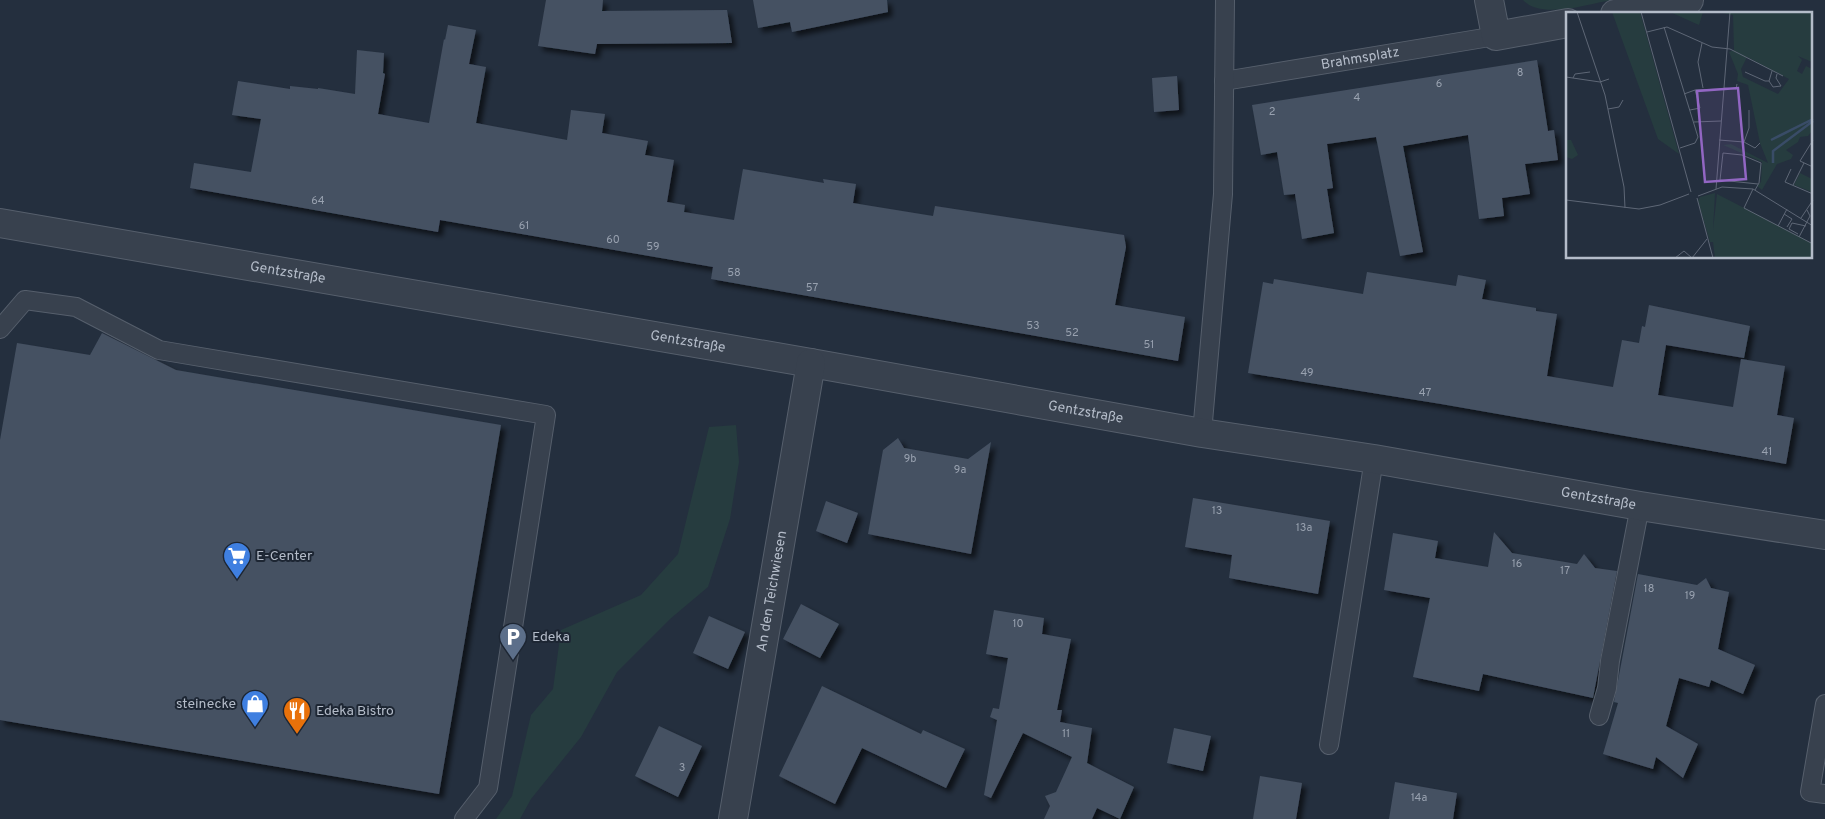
<svg xmlns="http://www.w3.org/2000/svg" width="1825" height="819" viewBox="0 0 1825 819" font-family="Overpass,sans-serif">
<style>
.green{fill:#263c3f}
.building{fill:#455162;filter:url(#shadow)}
.lines{fill:none;stroke-linecap:round;stroke-linejoin:round}
.service-casing{stroke:#565f6c;stroke-width:20}
.minor-casing{stroke:#565f6c;stroke-width:30}
.service{stroke:#38414e;stroke-width:18}
.minor{stroke:#38414e;stroke-width:28}
.labels{text-anchor:middle;dominant-baseline:central;stroke-width:4;stroke-linejoin:round;paint-order:stroke}
.number-label{font-size:11px;fill:#98a1af}
.street-label{font-size:14px;fill:#b4bcc9;stroke:#1d2633}
.poi-label{font-size:14px;fill:#b4bcc9;stroke:#1d2633;text-anchor:start}
.inset-river{fill:none;stroke:#394c67;stroke-width:2.5}
.inset-road{fill:none;stroke:#5e6776;stroke-width:1}
.view{fill:#9266c3;fill-opacity:0.15;stroke:#9266c3;stroke-width:2.5}
.inset-edge{fill:none;stroke:#b4bcc9;stroke-width:2.5}
</style>
<defs>
<filter id="shadow"><feDropShadow dx="4.5" dy="4.5" stdDeviation="2.5" flood-color="#0009"/></filter>
</defs>
<rect width="100%" height="100%" fill="#242f3e"/>
<path class="green" d="M 1523,0 L 1612,0 C 1588,4 1541,20 1523,0 Z
M 736,425 L 739,462 L 730,519 L 708,587 L 670,619 L 617,672 L 581,737 L 531,799 L 520,819 L 496,819 L 512,796 L 531,715 L 553,689 L 561,630 L 641,595 L 678,554 L 709,427 Z"/>
<path class="building" d="M 546,0 L 603,0 L 602,11 L 727,10 L 732,43 L 597,44 L 595,54 L 538,46 Z
M 753,0 L 887,0 L 888,12 L 792,32 L 790,22 L 758,28 Z
M 448,25 L 476,30 L 469,64 L 486,67 L 476,123 L 567,140 L 571,110 L 605,114 L 602,133 L 648,141 L 645,155 L 674,160 L 667,202 L 685,205 L 684,212 L 734,220 L 743,169 L 824,183 L 823,179 L 856,184 L 853,203 L 933,216 L 935,206 L 1124,235 L 1126,247 L 1115,305 L 1185,317 L 1178,361 L 711,279 L 713,267 L 440,220 L 438,232 L 190,188 L 194,163 L 251,172 L 261,119 L 232,115 L 238,81 L 290,89 L 290,86 L 318,89 L 318,88 L 355,94 L 357,50 L 384,53 L 383,73 L 385,74 L 378,114 L 429,123 L 444,39 L 445,40 Z
M 1537,60 L 1548,131 L 1554,130 L 1558,160 L 1525,164 L 1530,194 L 1502,198 L 1504,216 L 1479,219 L 1468,135 L 1403,146 L 1423,252 L 1400,256 L 1376,137 L 1327,144 L 1333,188 L 1327,189 L 1334,233 L 1302,239 L 1295,194 L 1284,195 L 1277,152 L 1261,155 L 1252,105 Z
M 1177,76 L 1179,110 L 1154,112 L 1152,78 Z
M 1367,272 L 1456,286 L 1458,275 L 1486,280 L 1482,299 L 1536,308 L 1536,311 L 1557,314 L 1547,376 L 1613,387 L 1622,340 L 1639,343 L 1642,326 L 1645,327 L 1649,305 L 1750,326 L 1744,358 L 1666,345 L 1658,395 L 1733,407 L 1741,359 L 1785,366 L 1777,415 L 1794,418 L 1786,464 L 1441,404 L 1248,373 L 1263,282 L 1273,284 L 1274,279 L 1363,294 Z
M 102,333 L 176,370 L 501,425 L 439,794 L 0,720 L 0,440 L 17,343 L 90,355 Z
M 898,438 L 904,448 L 968,459 L 991,442 L 971,554 L 868,534 L 883,450 Z
M 1193,498 L 1330,521 L 1318,594 L 1229,578 L 1232,555 L 1185,547 Z
M 826,501 L 858,513 L 847,543 L 816,531 Z
M 1494,532 L 1512,553 L 1577,564 L 1584,554 L 1595,568 L 1617,571 L 1593,698 L 1483,674 L 1479,691 L 1413,677 L 1430,598 L 1384,590 L 1393,533 L 1438,541 L 1435,558 L 1488,567 Z
M 1638,574 L 1697,585 L 1706,578 L 1711,588 L 1729,592 L 1718,649 L 1755,665 L 1743,694 L 1711,680 L 1709,687 L 1679,678 L 1666,726 L 1698,744 L 1683,778 L 1656,757 L 1653,769 L 1603,754 L 1618,703 L 1614,702 Z
M 801,604 L 839,624 L 820,658 L 783,639 Z
M 994,610 L 1044,618 L 1042,634 L 1071,639 L 1057,710 L 1062,710 L 1060,722 L 1092,728 L 1087,763 L 1134,787 L 1120,819 L 1097,808 L 1092,819 L 1044,819 L 1050,806 L 1045,796 L 1056,792 L 1072,757 L 1023,733 L 991,798 L 984,795 L 997,720 L 990,717 L 993,708 L 999,709 L 1008,658 L 986,654 Z
M 709,616 L 745,632 L 728,669 L 693,653 Z
M 822,686 L 921,734 L 923,730 L 965,749 L 946,788 L 862,748 L 835,804 L 779,776 Z
M 659,726 L 702,746 L 678,797 L 635,776 Z
M 1174,728 L 1211,736 L 1203,771 L 1167,763 Z
M 1260,776 L 1302,783 L 1296,819 L 1253,819 Z
M 1395,782 L 1457,793 L 1453,819 L 1389,819 Z"/>
<g class="lines">
<defs>
<g id="service">
<path id="s1" d="M 1224,81 L 1496,36"/>
<path d="M 0,329 L 25,300 L 76,307 L 159,350 L 546,415 L 488,788 L 464,819"/>
<path d="M 1202,433 L 1223,194 L 1225,0"/>
<path d="M 1825,704 L 1810,792 L 1825,794"/>
<path d="M 1599,716 L 1607,688 L 1610,661 L 1640,506"/>
<path d="M 1329,745 L 1374,459"/>
</g>
<g id="minor">
<path d="M 1489,0 L 1496,36 L 1568,23"/>
<path d="M 1615,14 L 1689,0"/>
<path id="s2" d="M 0,223 L 811,363 L 1202,433 L 1374,459 L 1640,506 L 1825,535"/>
<path id="s3" d="M 733,819 L 811,363"/>
</g>
</defs>
<use href="#service" class="service-casing"/>
<use href="#minor" class="minor-casing"/>
<use href="#service" class="service"/>
<use href="#minor" class="minor"/>
</g>
<defs>
<symbol id="supermarket-pin" viewBox="-11 -11 22 30"><path d="M0 17L-7.5 6A9.5 9.5 0 1 1 7.5 6Z" fill="#3f7fe0" stroke="#1d2633"/><path d="M-6-5.5h2.5l.6 2H6L4.5 2H-2.5L-4.4-4H-6ZM-1.5 3.2a1.3 1.3 0 1 0 .1 0ZM3 3.2a1.3 1.3 0 1 0 .1 0Z" fill="#fff"/></symbol>
<symbol id="parking-pin" viewBox="-11 -11 22 30"><path d="M0 17L-7.5 6A9.5 9.5 0 1 1 7.5 6Z" fill="#5c6f8a" stroke="#1d2633"/><path d="M-3.5-5.5H1a3.5 3.5 0 0 1 0 7H-1V5.5H-3.5ZM-1-3.4V-.6H.8a1.4 1.4 0 0 0 0-2.8Z" fill="#fff"/></symbol>
<symbol id="shop-pin" viewBox="-11 -11 22 30"><path d="M0 17L-7.5 6A9.5 9.5 0 1 1 7.5 6Z" fill="#3f7fe0" stroke="#1d2633"/><path d="M-5-2.5h2.3a2.7 3.5 0 0 1 5.4 0H5L5.5 6h-11ZM-1.5-2.5h3a1.5 2.3 0 0 0-3 0Z" fill="#fff"/></symbol>
<symbol id="restaurant-pin" viewBox="-11 -11 22 30"><path d="M0 17L-7.5 6A9.5 9.5 0 1 1 7.5 6Z" fill="#e8710a" stroke="#1d2633"/><path d="M-5-6h1v4h1v-4h1v4h1v-4h1v5L-1.5 .5V6h-2V.5L-5-1ZM5-6V6H3V1.5H1.5Q1.5-4 5-6Z" fill="#fff"/></symbol>
</defs>
<g fill-rule="evenodd">
<use href="#supermarket-pin" x="221" y="540" width="32" height="43"/>
<use href="#parking-pin" x="497" y="621" width="32" height="43"/>
<use href="#shop-pin" x="239" y="688" width="32" height="43"/>
<use href="#restaurant-pin" x="281" y="695" width="32" height="43"/>
</g>
<g class="labels">
<g class="number-label">
<text x="1520" y="73">8</text>
<text x="1439" y="84">6</text>
<text x="1357" y="98">4</text>
<text x="1272" y="112">2</text>
<text x="318" y="201">64</text>
<text x="524" y="226">61</text>
<text x="613" y="240">60</text>
<text x="653" y="247">59</text>
<text x="734" y="273">58</text>
<text x="812" y="288">57</text>
<text x="1033" y="326">53</text>
<text x="1072" y="333">52</text>
<text x="1149" y="345">51</text>
<text x="1307" y="373">49</text>
<text x="1425" y="393">47</text>
<text x="1767" y="452">41</text>
<text x="910" y="459">9b</text>
<text x="960" y="470">9a</text>
<text x="1217" y="511">13</text>
<text x="1304" y="528">13a</text>
<text x="1517" y="564">16</text>
<text x="1565" y="571">17</text>
<text x="1649" y="589">18</text>
<text x="1690" y="596">19</text>
<text x="1018" y="624">10</text>
<text x="1066" y="734">11</text>
<text x="682" y="768">3</text>
<text x="1419" y="798">14a</text>
</g>
<g class="street-label">
<text stroke="none"><textPath href="#s1" startOffset="138">Brahmsplatz</textPath></text>
<text stroke="none"><textPath href="#s2" startOffset="292">Gentzstraße</textPath></text>
<text stroke="none"><textPath href="#s2" startOffset="698">Gentzstraße</textPath></text>
<text stroke="none"><textPath href="#s2" startOffset="1102">Gentzstraße</textPath></text>
<text stroke="none"><textPath href="#s2" startOffset="1622">Gentzstraße</textPath></text>
<text stroke="none"><textPath href="#s3" startOffset="231">An den Teichwiesen</textPath></text>
</g>
<g class="poi-label">
<text x="256" y="556">E-Center</text>
<text x="532" y="637">Edeka</text>
<text x="236" y="704" text-anchor="end">steinecke</text>
<text x="316" y="711">Edeka Bistro</text>
</g>
</g>
<g transform="translate(1566 12)">
<rect width="246" height="246" fill="#242f3e"/>
<path d="M 46,0 L 74,0 L 113,142 L 92,127 ZM 104,0 L 137,0 L 133,13 ZM 151,0 L 246,0 L 246,50 L 232,44 L 236,48 L 231,59 L 236,62 L 240,54 L 246,57 L 246,119 L 242,124 L 234,125 L 232,130 L 220,138 L 227,143 L 225,147 L 211,152 L 196,178 L 191,174 L 195,170 L 196,150 L 157,133 L 165,132 L 202,151 L 194,131 L 182,73 L 171,69 L 172,62 L 163,40 L 168,38 L 167,3 ZM 181,45 L 223,67 L 212,82 L 177,65 L 175,57 ZM 0,128 L 5,128 L 12,143 L 6,147 L 0,145 ZM 234,161 L 246,167 L 246,180 L 228,173 ZM 149,181 L 147,218 L 151,182 L 246,231 L 246,246 L 149,246 L 147,230 L 144,230 L 132,189 L 134,185 Z" fill="#263c3f" fill-rule="evenodd"/>
<path class="inset-river" d="M 205,128 L 247,107M 207,151 L 207,139 L 247,109"/>
<path class="inset-road" d="M 11,0 L 39,83 L 58,175 L 59,196M 75,0 L 125,180M 98,15 L 132,125 L 129,131 L 114,136M 81,20 L 101,15 L 146,35 L 164,37 L 217,64M 136,31 L 132,50 L 137,76M 179,60 L 199,69 L 203,69 L 206,59M 0,65 L 34,70 L 43,67M 7,66 L 9,62 L 24,60M 203,69 L 207,75 L 215,74 L 210,66 L 211,62M 158,76 L 170,77 L 171,72M 129,78 L 157,77M 118,82 L 129,78 L 134,96 L 124,98M 42,97 L 53,95 L 57,88M 128,110 L 155,109M 153,128 L 178,130 L 183,116 L 183,98M 247,128 L 234,149 L 247,155M 178,130 L 189,136 L 194,131M 225,157 L 219,170 L 247,182M 227,173 L 238,151M 150,177 L 164,0M 187,177 L 178,196 L 247,232M 189,178 L 193,171 L 195,151 L 176,143 L 157,141 L 154,168 L 192,172M 132,184 L 156,175 L 187,177 L 247,214M 131,186 L 147,246M 0,188 L 73,197 L 94,193 L 123,182M 218,202 L 226,207 L 221,215M 235,206 L 247,188M 212,214 L 221,197M 232,222 L 223,217 L 226,211 L 240,214M 233,225 L 244,204 L 241,198M 109,246 L 118,239 L 126,246M 126,246 L 141,227"/>
<path class="view" d="M 172,76 L 180,167 L 139,170 L 131,79 Z"/>
<rect width="246" height="246" class="inset-edge"/>
</g>
</svg>
